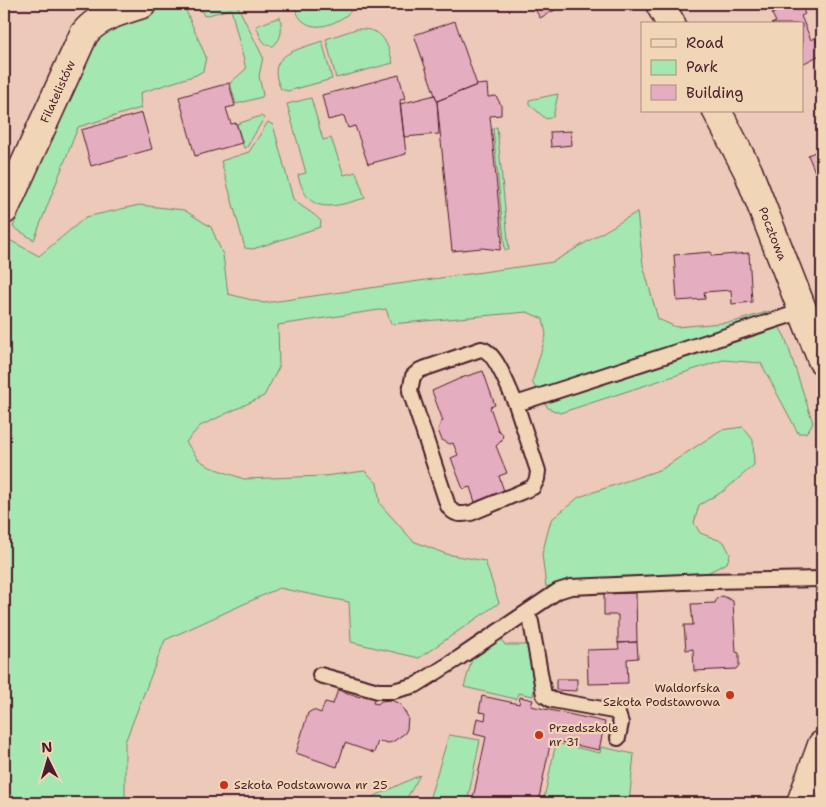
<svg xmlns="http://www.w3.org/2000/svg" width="826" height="807" viewBox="0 0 826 807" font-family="'Shantell Sans',sans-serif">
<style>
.green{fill:#a5e7b1;stroke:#78836e}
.building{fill:#e5adc0;stroke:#4a1f2b}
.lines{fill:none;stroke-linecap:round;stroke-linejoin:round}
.lane-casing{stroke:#4a1f2b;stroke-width:18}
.street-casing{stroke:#4a1f2b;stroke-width:31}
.lane{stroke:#f0d5b7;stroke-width:14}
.street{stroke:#f0d5b7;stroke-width:28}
.poi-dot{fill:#c8321e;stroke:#f0d5b7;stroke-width:2}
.labels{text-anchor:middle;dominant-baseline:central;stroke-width:4.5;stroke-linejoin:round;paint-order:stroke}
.street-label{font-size:12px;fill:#4a1f2b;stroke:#f0d5b7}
.poi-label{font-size:12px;fill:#4a1f2b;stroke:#f0d5b7;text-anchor:start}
</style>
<rect width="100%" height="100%" fill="#edc9ba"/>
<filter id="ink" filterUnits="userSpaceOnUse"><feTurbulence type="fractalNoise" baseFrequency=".02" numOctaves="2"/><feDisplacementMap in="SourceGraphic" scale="10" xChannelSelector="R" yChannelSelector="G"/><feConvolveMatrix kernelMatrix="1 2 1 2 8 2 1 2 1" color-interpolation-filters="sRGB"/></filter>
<g filter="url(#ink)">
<path class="green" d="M 160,4 L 183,4 L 206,57 L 203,71 L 196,75 L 140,93 L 141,108 L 78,127 L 34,240 L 13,227 L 87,40 L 115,20 Z
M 199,4 L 245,4 L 238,7 L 263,57 L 259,76 L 263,95 L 262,97 L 236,104 L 230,83 L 246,69 L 231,9 L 204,16 Z
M 294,4 L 357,4 C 348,18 319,35 303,21 C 298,17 296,10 294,4 Z
M 280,17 C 282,28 283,38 273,46 C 262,46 260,35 256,26 Z
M 356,29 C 383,28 386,40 393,63 L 336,78 L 326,39 Z
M 322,41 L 332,79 L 288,91 L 281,89 C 263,54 298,50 322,41 Z
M 558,94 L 553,117 L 546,119 L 529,104 L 529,100 Z
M 311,98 L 323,140 L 331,138 L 344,175 L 356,172 L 365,198 C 333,207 308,217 298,175 L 306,173 L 287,104 Z
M 261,116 L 264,118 L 247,147 L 244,148 L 237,124 Z
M 268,122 L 273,125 L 293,199 C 302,208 313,212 321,221 L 320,227 L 253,249 L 245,248 L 221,161 L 249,152 Z
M 497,127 L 509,250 L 505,250 L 493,128 Z
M 139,205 L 184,210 L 211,227 L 223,255 L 228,294 L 264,303 L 553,262 L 637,212 L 643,265 L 658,319 L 676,327 L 733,322 L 770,311 L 785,337 L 813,423 L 806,433 L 798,433 L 761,363 L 723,360 L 560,413 L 548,408 L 532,382 L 546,335 L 543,319 L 527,312 L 391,324 L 386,309 L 278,325 L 279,367 L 264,396 L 200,426 L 186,442 L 198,459 L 210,467 L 244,479 L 324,476 L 365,471 L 377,483 L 380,504 L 413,541 L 446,554 L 485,561 L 499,603 L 419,658 L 351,642 L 349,602 L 279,588 L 165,640 L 125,742 L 125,798 L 100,803 L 4,803 L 4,237 L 39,256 L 86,217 Z
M 743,427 L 753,440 L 754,465 L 725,490 L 699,505 L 694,523 L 700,533 L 724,542 L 730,554 L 727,563 L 707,573 L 580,579 L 561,582 L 546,587 L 542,554 L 551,520 L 579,497 L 662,469 L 721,430 Z
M 501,638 L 505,645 L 530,645 L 535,684 L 533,696 L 518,693 L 516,699 L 464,687 L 472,659 Z
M 449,735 L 480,740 L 467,803 L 428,803 Z
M 556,743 L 600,753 L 601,747 L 634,754 L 629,803 L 543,803 Z
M 420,775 L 404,803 L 360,803 Z"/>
<path class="building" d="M 532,4 L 566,4 L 540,18 Z
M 791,4 L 800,4 L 805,14 L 801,16 L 811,40 L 815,38 L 822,54 L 802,64 L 802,24 L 771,24 L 776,22 L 772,14 Z
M 455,21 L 477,85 L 437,101 L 414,35 Z
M 399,75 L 405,99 L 400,100 L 406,154 L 368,164 L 355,126 L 348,128 L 344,116 L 328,120 L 322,95 Z
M 229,83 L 235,106 L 226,108 L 231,124 L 236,123 L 242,143 L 195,156 L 179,97 Z
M 487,84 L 488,97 L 496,96 L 501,105 L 501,115 L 490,116 L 502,239 L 500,250 L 482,248 L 452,251 L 437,101 L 477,85 Z
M 435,95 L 437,101 L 439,134 L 404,137 L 400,104 Z
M 142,113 L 152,149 L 91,166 L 81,130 Z
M 571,131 L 572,145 L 551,147 L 550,132 Z
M 822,149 L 822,175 L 820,170 L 815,172 L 808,155 Z
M 711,252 L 712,256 L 749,253 L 752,302 L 732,304 L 731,290 L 704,292 L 705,299 L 677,301 L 674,255 Z
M 483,371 L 495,405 L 490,407 L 498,430 L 503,434 L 502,440 L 496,446 L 507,473 L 499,476 L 504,491 L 475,502 L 470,487 L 463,489 L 451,458 L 458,455 L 453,443 L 450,444 L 442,440 L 438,430 L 441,422 L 443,421 L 432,391 L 461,378 Z
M 636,593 L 637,642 L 618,643 L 618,615 L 604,615 L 604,594 Z
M 723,596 L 733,601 L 736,652 L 739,653 L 739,665 L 736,669 L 694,671 L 693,649 L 686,650 L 684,625 L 693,625 L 691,604 L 715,603 L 717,598 Z
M 637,642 L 638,658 L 627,659 L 628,683 L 588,684 L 587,650 L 619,649 L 618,643 Z
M 556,679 L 577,679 L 577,691 L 556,690 Z
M 338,690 L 360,697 L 361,693 L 374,698 L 373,703 L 378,704 L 381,701 L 391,700 L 400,704 L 408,717 L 407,729 L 405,733 L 394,741 L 389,743 L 378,741 L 374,753 L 345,743 L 337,767 L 296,753 L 308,713 L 313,710 L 321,713 L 325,702 L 333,704 Z
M 482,696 L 519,704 L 520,697 L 533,700 L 531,706 L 605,722 L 599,750 L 551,740 L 538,803 L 472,803 L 486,737 L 474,734 L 477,718 L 485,720 L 486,713 L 479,712 Z"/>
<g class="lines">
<defs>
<path id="lane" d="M 516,404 L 538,471 L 537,479 L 533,487 L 471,513 C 460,515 454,515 448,506 L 410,391 L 413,376 L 420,370 L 481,349 C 496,351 509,390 516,404 L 803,311
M 526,613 L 531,622 L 544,695 L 552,700 L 613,711 L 618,714 L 621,723 L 618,738
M 320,675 L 378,691 L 393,691 L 416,685 L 459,658 L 558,591 L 571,587 L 706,581 L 822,579"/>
<g id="street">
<path d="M 660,4 L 671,24"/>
<path id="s1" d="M 717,111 L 748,171 L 822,360"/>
<path id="s2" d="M 4,210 L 84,34 C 98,16 121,11 142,4"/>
<path d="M 801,803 L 822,745"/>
</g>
</defs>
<use href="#lane" class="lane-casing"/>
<use href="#street" class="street-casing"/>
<use href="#lane" class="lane"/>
<use href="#street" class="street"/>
</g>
</g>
<g class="poi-dot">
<circle cx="730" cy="695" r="5"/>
<circle cx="539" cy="735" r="5"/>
<circle cx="224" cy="785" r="5"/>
</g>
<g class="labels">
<g class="street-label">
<text stroke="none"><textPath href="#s2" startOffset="130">Filatelistów</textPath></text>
<text stroke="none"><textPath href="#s1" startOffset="135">Pocztowa</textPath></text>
</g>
<g class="poi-label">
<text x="720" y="688" text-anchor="end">Waldorfska<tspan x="720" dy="14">Szkoła Podstawowa</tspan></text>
<text x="549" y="728">Przedszkole<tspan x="549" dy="14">nr 31</tspan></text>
<text x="234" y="785">Szkoła Podstawowa nr 25</text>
</g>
</g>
<rect width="826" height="807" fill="none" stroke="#f0d5b7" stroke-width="20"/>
<rect x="10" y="10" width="806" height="787" fill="none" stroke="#4a1f2b" stroke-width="2" filter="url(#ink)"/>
<rect x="641" y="22" width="162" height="90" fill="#f0d5b7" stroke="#ae8c7f"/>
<rect x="651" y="39" width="25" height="8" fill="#f0d5b7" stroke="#ae8c7f"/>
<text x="686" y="48" font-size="15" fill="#4a1f2b">Road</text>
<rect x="651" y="60" width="25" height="15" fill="#a5e7b1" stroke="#ae8c7f"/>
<text x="686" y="72" font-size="15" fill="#4a1f2b">Park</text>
<rect x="651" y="85" width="25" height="15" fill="#e5adc0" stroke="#ae8c7f"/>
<text x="686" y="98" font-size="15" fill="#4a1f2b">Building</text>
<g transform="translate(48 760) rotate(355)" stroke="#f0d5b7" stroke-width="4" paint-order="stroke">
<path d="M0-4L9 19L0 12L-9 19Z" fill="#4a1f2b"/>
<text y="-8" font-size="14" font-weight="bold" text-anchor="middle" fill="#4a1f2b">N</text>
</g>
</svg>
